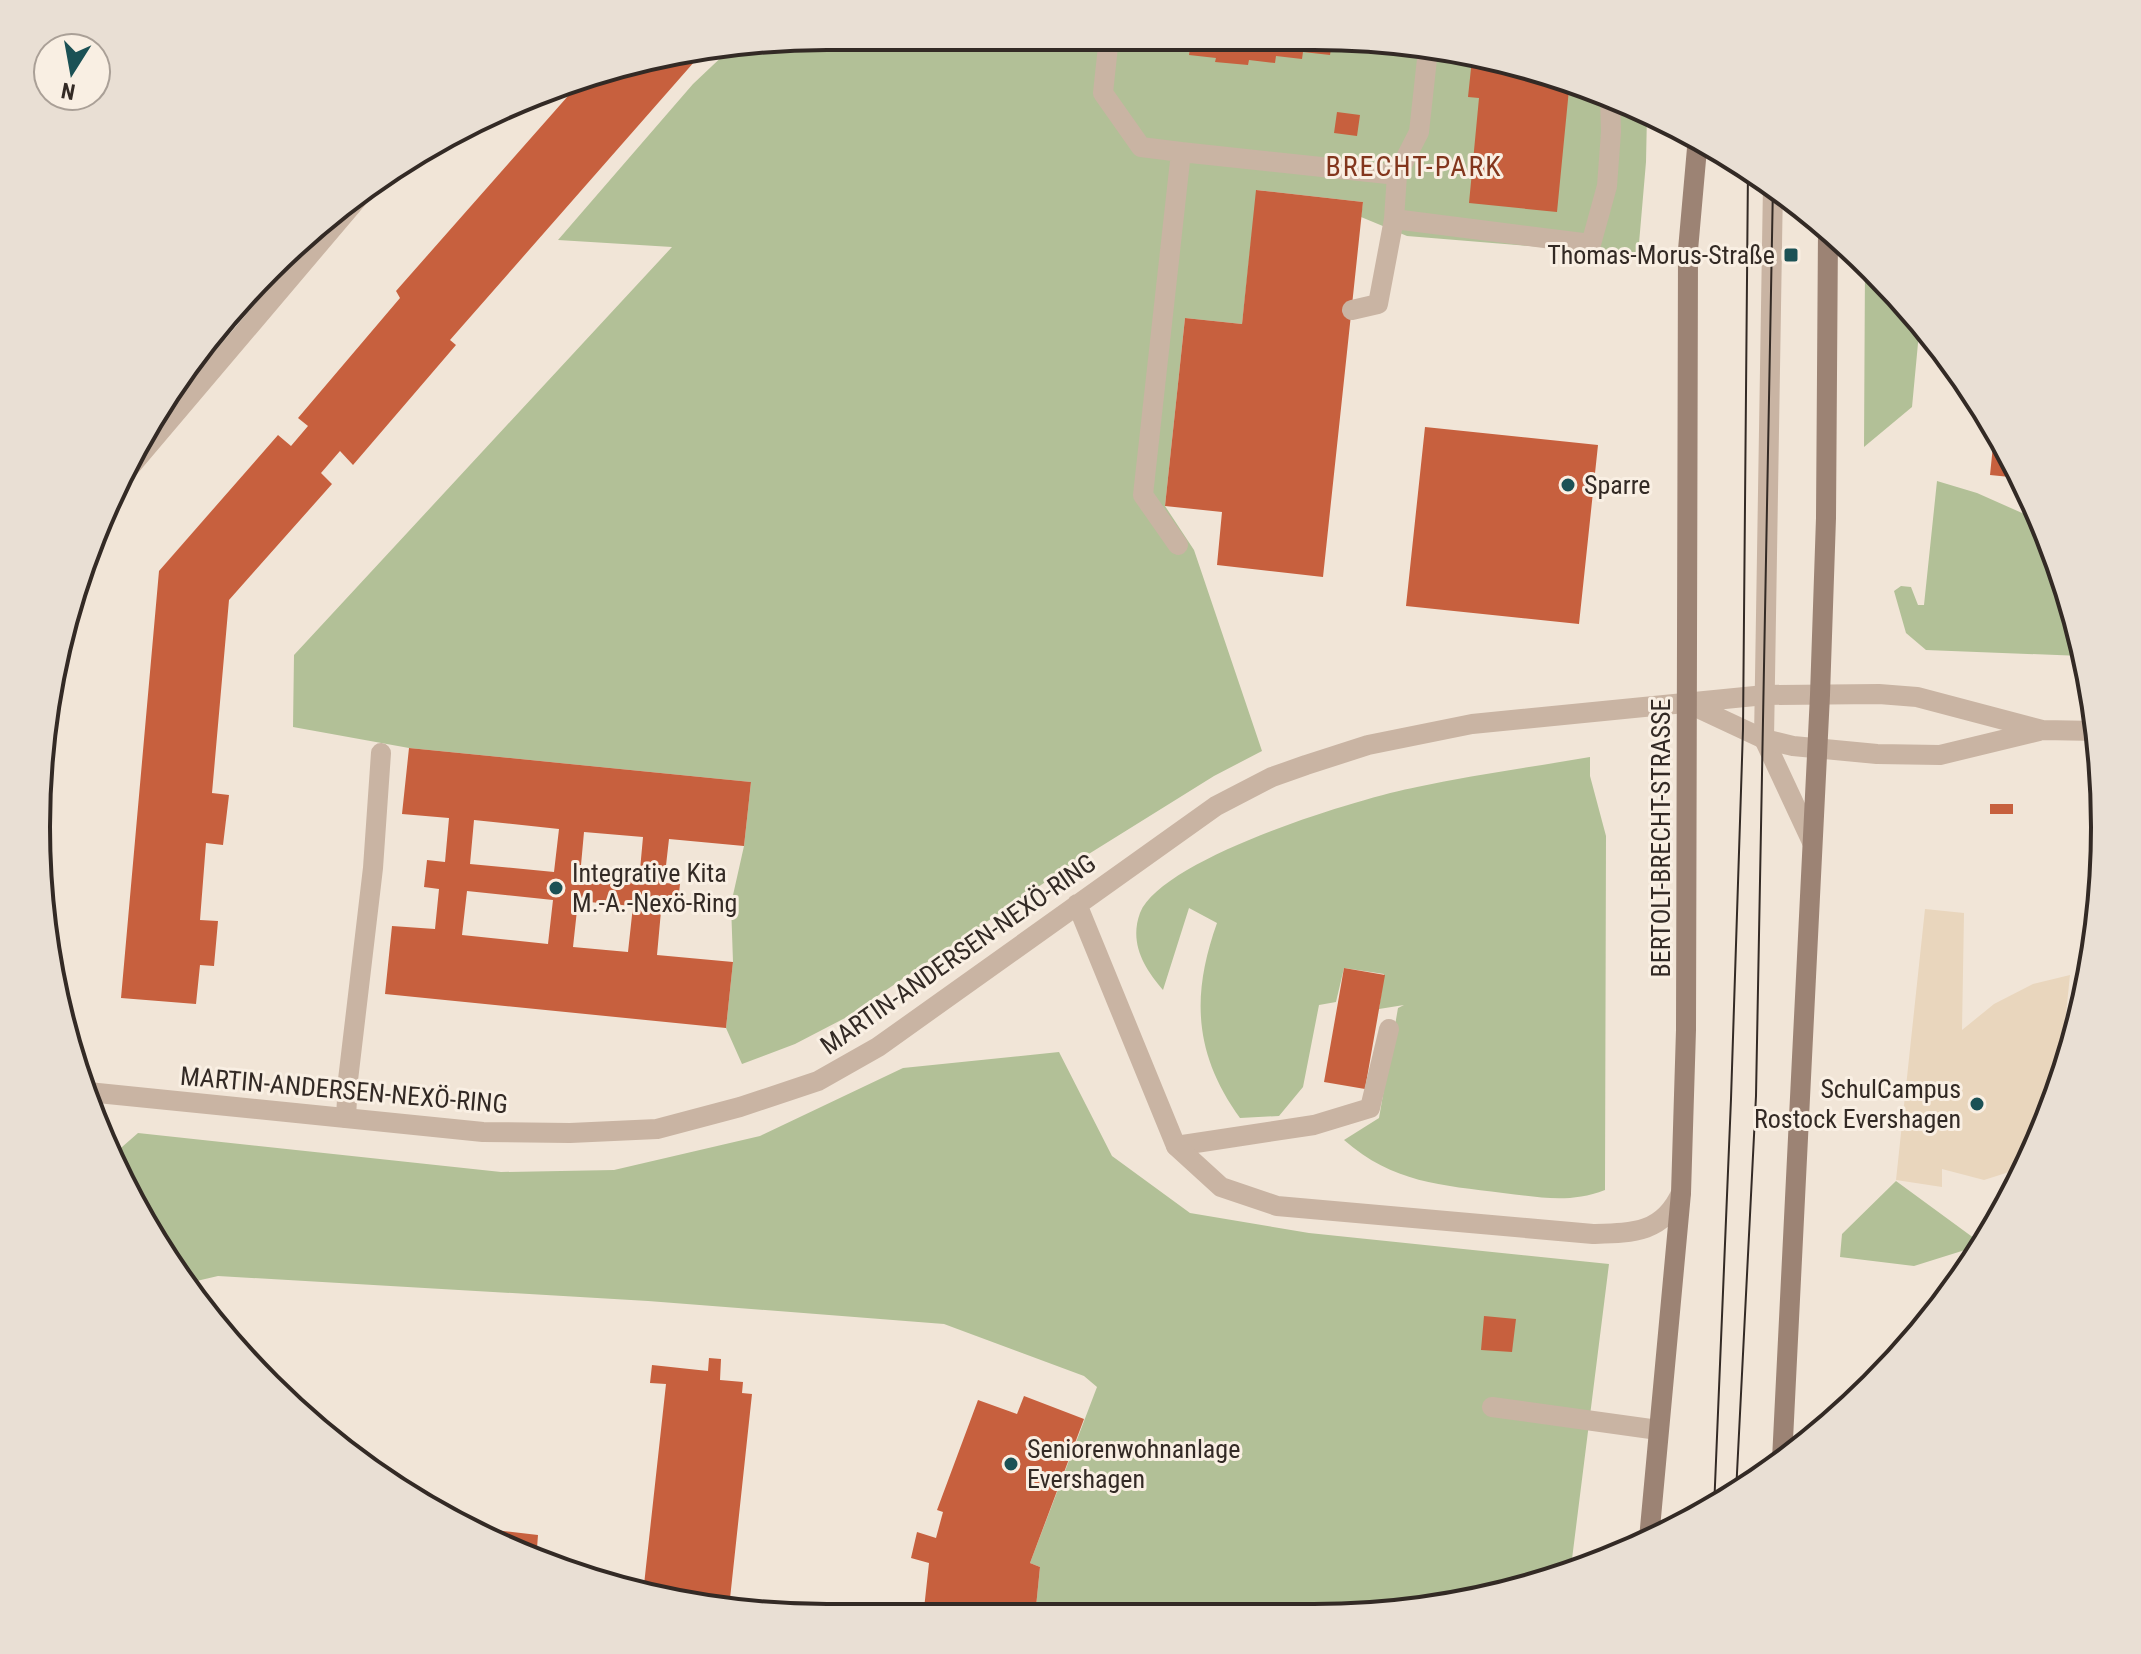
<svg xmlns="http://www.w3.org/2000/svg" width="2141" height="1654" viewBox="0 0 2141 1654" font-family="'Roboto Condensed',sans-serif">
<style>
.green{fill:#b2c097}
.plaza{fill:#e9d6bd}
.building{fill:#c7603e;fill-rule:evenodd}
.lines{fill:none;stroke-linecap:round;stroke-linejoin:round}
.lane{stroke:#c9b4a3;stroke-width:20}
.street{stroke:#c9b4a3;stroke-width:20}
.secondary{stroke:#9c8374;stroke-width:20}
.tram{stroke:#332a25;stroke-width:2}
.poi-dot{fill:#1b5155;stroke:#f9efe3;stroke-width:3}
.labels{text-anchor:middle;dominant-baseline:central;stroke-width:6;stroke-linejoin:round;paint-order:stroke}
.poi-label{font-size:26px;fill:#332a25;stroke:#f9efe3;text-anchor:start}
.street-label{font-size:26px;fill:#332a25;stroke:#f9efe3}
.neighbourhood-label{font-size:28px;letter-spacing:2px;fill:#83361d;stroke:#f9efe3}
.rim{fill:none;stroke:#332a25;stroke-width:4}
</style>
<rect width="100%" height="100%" fill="#f1e5d7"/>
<path class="green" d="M 827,36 L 1365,38 L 1568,78 L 1647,114 L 1646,162 L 1638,255 L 1407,236 L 1361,217 L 1363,202 L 1257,190 L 1242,324 L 1185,318 L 1165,506 L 1194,550 L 1262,751 L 1214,776 L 1063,870 L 845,1018 L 795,1044 L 742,1064 L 726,1028 L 733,962 L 731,904 L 744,846 L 751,782 L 409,748 L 293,727 L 294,655 L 672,247 L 558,240 L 693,84 L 730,49 Z
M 1865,265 L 1909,306 L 1920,322 L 1912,407 L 1864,447 Z
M 1937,481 L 1977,493 L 2040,521 L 2063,572 L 2082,656 L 1926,650 L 1906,633 L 1894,591 L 1901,586 L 1911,587 L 1918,605 L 1924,605 Z
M 1590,757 L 1590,776 L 1606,836 L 1605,1190 C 1568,1204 1540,1197 1503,1193 C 1441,1185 1393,1183 1344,1140 L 1379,1118 L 1398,1008 L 1404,1005 L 1379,1009 L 1384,974 L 1344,968 L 1336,1002 L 1319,1005 L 1303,1087 L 1279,1116 L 1240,1118 C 1194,1054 1191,996 1217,923 L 1189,908 L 1163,990 C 1144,968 1129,943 1140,913 C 1162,858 1359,798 1417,787 C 1474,775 1532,767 1590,757 Z
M 1059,1052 L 1112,1156 L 1190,1213 L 1309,1233 L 1609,1264 L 1570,1575 L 1366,1616 L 1035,1617 L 1040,1567 L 1030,1563 L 1097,1387 L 1084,1376 L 944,1324 L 648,1301 L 218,1276 L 188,1283 L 142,1223 L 114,1154 L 138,1133 L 501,1172 L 614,1170 L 760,1136 L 903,1068 Z
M 1896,1181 L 1982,1244 L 1981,1245 L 1914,1266 L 1840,1257 L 1842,1234 Z"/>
<path class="plaza" d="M 1925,909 L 1964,913 L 1962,1030 L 1994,1004 L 2033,984 L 2070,975 L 2059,1082 L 2032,1154 L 2006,1173 L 1984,1180 L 1942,1169 L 1942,1187 L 1896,1180 Z"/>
<path class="building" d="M 1164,37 L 1359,38 L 1357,52 L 1331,49 L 1330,55 L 1303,52 L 1302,59 L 1276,56 L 1275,63 L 1249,60 L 1248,65 L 1215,62 L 1216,58 L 1189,55 L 1190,48 L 1163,45 Z
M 702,53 L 450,340 L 456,345 L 353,465 L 340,451 L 321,473 L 332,484 L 229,600 L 212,793 L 229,795 L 223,845 L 206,843 L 200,920 L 218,921 L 214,966 L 200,965 L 196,1004 L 121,998 L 159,571 L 278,435 L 291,446 L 308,426 L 298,418 L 400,298 L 396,291 L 583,79 L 622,63 Z
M 1472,59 L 1570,79 L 1557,212 L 1469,203 L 1479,98 L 1468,97 Z
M 1337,112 L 1360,115 L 1357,136 L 1334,133 Z
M 1256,190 L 1363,202 L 1323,577 L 1217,565 L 1222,512 L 1165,506 L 1185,318 L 1242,324 Z
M 1995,426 L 1999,431 L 2020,478 L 1990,475 Z
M 1425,427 L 1598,445 L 1579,624 L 1406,606 Z
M 409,748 L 751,782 L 744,846 L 669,839 L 664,883 L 680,884 L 677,912 L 661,911 L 657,955 L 733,962 L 726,1028 L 385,994 L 392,926 L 435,929 L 439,889 L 424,887 L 427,860 L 445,862 L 449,818 L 402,814 ZM 474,820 L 559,829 L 554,872 L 470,864 ZM 584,832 L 643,837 L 639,881 L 580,876 ZM 467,891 L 553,900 L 548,944 L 462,935 ZM 578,901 L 633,906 L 628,952 L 573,947 Z
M 1990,804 L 2013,804 L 2013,814 L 1990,814 Z
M 1344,968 L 1385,975 L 1365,1089 L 1324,1082 Z
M 1484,1316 L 1516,1319 L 1512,1352 L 1481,1350 Z
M 709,1358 L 721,1359 L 720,1380 L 743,1382 L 742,1393 L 752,1394 L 729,1608 L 673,1603 L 643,1594 L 666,1384 L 650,1383 L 652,1365 L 708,1371 Z
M 1024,1396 L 1084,1419 L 1030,1563 L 1040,1567 L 1035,1617 L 923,1618 L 929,1563 L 911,1558 L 917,1532 L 936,1538 L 943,1512 L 937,1510 L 978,1400 L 1017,1414 Z
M 468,1527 L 538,1535 L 536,1561 L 525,1558 Z"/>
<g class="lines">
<path class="lane" d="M 1109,37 L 1103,93 L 1141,147 L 1181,152
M 1397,175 L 1419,132 L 1428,50
M 1773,184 L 1764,739 L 1812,842
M 1394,219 L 1591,244 L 1607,186 L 1611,132 L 1610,97
M 1178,545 L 1143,495 L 1181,152 L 1397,175 L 1394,219 L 1378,304 L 1352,310
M 346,1118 L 348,1080 L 373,868 L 381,753
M 1176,1146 L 1314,1125 L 1370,1108 L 1389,1029
M 1492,1407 L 1658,1430"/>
<path class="street" d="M 124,474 L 358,198
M 1687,703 L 1764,739 L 1793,746 L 1877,754 L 1940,755 L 2039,731
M 1077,904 L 1176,1146 L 1221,1187 L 1277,1206 L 1593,1234 C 1633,1233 1663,1233 1681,1193
M 88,1092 L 483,1132 L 570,1133 L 657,1129 L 740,1107 L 818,1081 L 878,1047 L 1216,806 L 1272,777 L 1306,765 L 1368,745 L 1472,724 L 1765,695 L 1879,694 L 1917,697 L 2042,730 L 2098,731"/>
<path class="secondary" d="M 1782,1460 L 1820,695 L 1826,518 L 1828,230
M 1649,1539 L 1681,1193 L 1686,1030 L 1688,250 L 1698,137"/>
<path class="tram" d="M 1736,1493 L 1756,1096 L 1773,184
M 1714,1509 L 1731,1099 L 1743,729 L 1748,168"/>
</g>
<g class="poi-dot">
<rect x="1783" y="247" width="16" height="16" rx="4"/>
<circle cx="1568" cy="485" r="8"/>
<circle cx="556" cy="888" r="8"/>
<circle cx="1977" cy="1104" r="8"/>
<circle cx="1011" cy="1464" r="8"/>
</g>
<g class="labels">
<g class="poi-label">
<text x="1775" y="255" text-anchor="end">Thomas-Morus-Straße</text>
<text x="1584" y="485">Sparre</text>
<text x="572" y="873">Integrative Kita<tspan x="572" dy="30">M.-A.-Nexö-Ring</tspan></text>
<text x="1961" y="1089" text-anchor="end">SchulCampus<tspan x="1961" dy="30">Rostock Evershagen</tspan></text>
<text x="1027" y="1449">Seniorenwohnanlage<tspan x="1027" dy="30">Evershagen</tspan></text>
</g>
<g class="street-label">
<text transform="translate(1661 838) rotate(-90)">BERTOLT-BRECHT-STRASSE</text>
<text transform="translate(958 954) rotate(-35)">MARTIN-ANDERSEN-NEXÖ-RING</text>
<text transform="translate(344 1090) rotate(5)">MARTIN-ANDERSEN-NEXÖ-RING</text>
</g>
<g class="neighbourhood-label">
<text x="1414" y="166">BRECHT-PARK</text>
</g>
</g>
<path d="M0 0H2141V1654H0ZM827 50H1314A777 777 0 0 1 2091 827V827A777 777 0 0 1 1314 1604H827A777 777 0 0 1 50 827V827A777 777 0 0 1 827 50Z" fill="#e9dfd4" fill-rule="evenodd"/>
<path class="rim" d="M827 50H1314A777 777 0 0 1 2091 827V827A777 777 0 0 1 1314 1604H827A777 777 0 0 1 50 827V827A777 777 0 0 1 827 50Z"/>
<g transform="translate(72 72) rotate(191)"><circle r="38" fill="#f9efe3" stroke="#aaa097" stroke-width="2"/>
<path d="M0-6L14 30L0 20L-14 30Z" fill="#1b5155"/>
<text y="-12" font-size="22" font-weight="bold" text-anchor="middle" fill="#332a25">N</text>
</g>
</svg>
